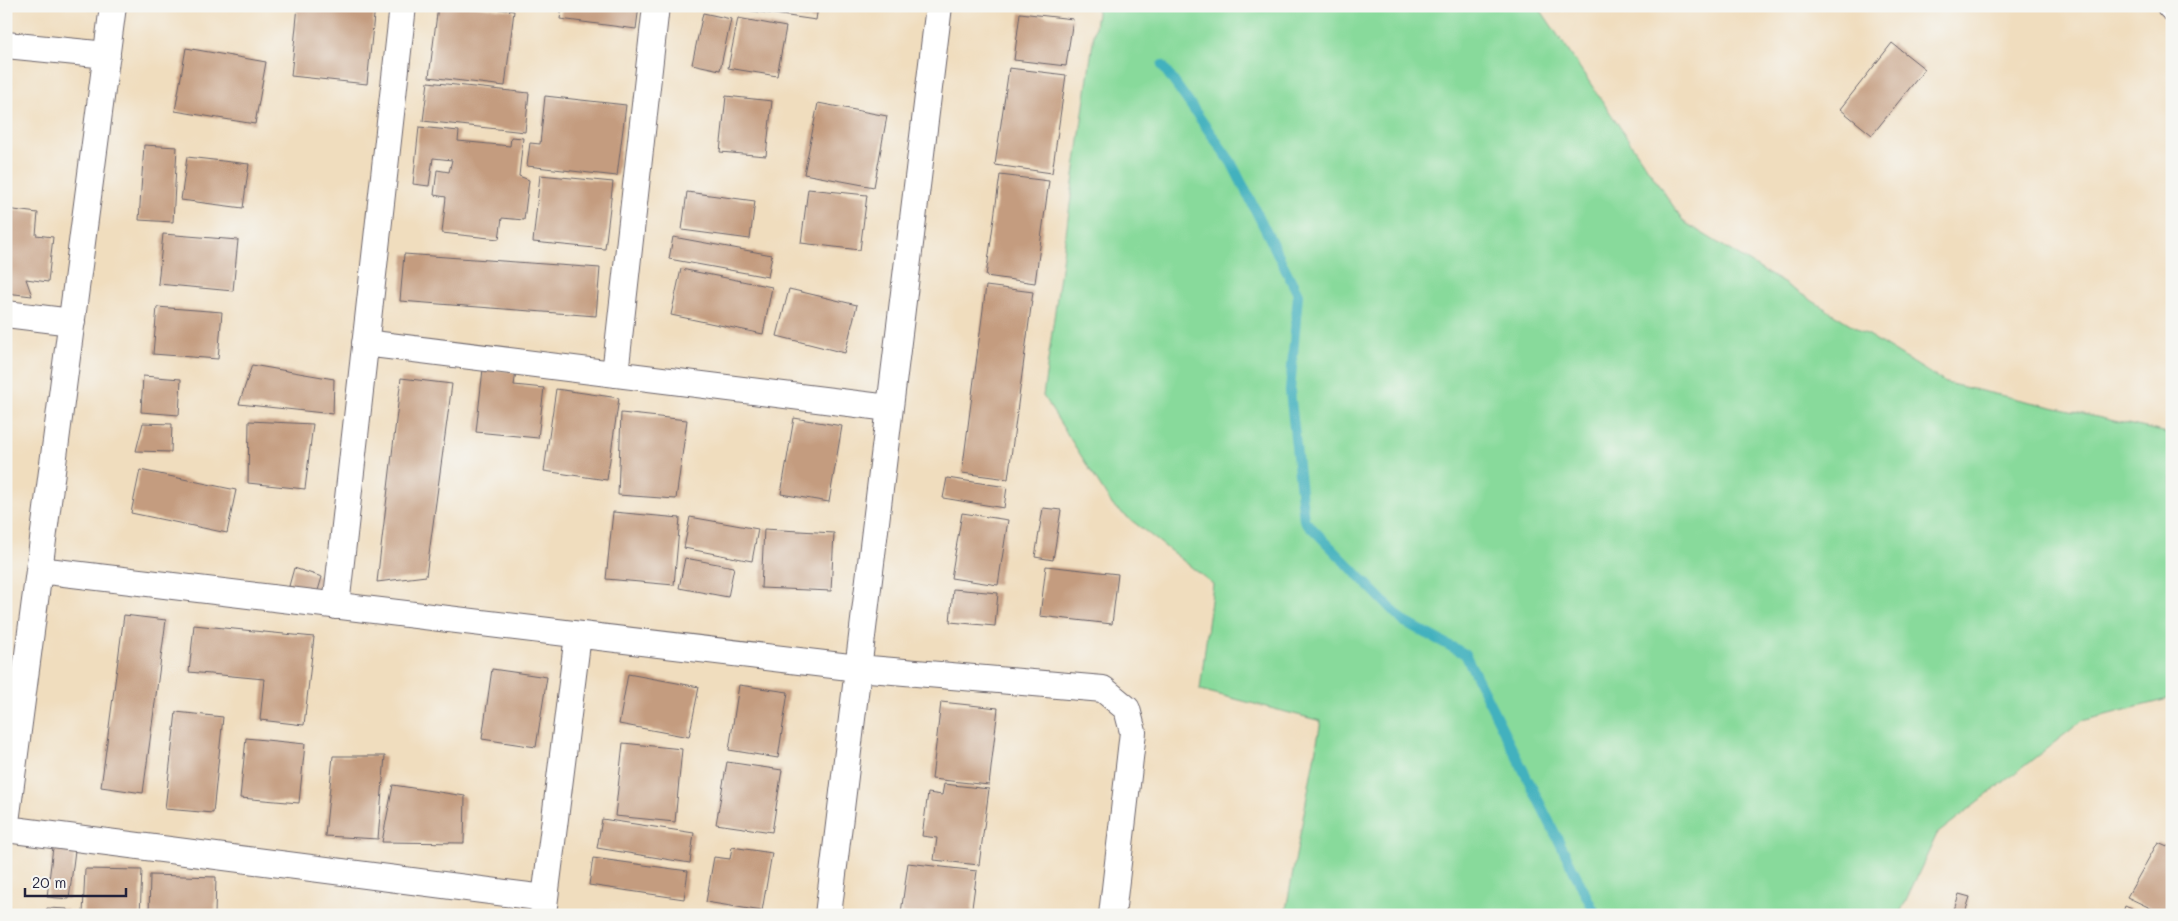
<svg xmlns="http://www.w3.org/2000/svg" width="2178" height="921" viewBox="0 0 2178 921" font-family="Mali,sans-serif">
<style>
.green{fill:#88da9b;stroke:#557e6b}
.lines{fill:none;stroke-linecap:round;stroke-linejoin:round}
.stream{stroke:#42b1be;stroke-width:10}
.building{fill:#c49c7f}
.street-casing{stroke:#6a6369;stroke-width:28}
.street{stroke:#fff;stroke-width:26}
</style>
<rect width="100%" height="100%" fill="#f6f6f2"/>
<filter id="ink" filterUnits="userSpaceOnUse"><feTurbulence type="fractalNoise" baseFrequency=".02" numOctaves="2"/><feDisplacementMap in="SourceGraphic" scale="10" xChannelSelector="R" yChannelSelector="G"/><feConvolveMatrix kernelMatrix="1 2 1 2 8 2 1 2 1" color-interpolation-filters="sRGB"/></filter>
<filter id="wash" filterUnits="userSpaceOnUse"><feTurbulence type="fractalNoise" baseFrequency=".0096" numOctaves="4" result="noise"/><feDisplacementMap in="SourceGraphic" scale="20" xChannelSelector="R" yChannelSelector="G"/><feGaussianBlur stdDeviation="1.12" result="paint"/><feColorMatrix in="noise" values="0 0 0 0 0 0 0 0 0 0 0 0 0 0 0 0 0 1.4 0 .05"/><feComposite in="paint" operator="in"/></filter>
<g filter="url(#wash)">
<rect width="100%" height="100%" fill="#f0ddbe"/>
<path class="green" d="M 1098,6 L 1538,6 L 1684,222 L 1946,383 L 2172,434 L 2172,698 L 2082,721 L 1937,834 L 1899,915 L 1285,915 L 1321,721 L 1200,690 L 1213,584 L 1113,506 L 1043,396 Z"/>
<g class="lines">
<path class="stream" d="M 1162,65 L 1231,162 L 1298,294 L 1290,391 L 1304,520 L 1403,621 L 1465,654 L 1596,915"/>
</g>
<g id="blocks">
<path class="building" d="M 298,6 L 375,6 L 367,84 L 291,76 Z
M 438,6 L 474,6 L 514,11 L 505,86 L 429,77 Z
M 562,6 L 639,6 L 636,29 L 560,19 Z
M 718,6 L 818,6 L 816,20 Z
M 703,13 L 731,19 L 720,70 L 692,64 Z
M 1020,13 L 1073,19 L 1066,66 L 1014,60 Z
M 738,18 L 786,27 L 777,76 L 728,68 Z
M 1892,43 L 1925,69 L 1872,135 L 1840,109 Z
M 186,48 L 266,62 L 255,124 L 175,111 Z
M 1009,68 L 1066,75 L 1052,173 L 995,165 Z
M 428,82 L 529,93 L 525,132 L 423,121 Z
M 545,96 L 626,105 L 617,176 L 527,166 L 530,143 L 540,144 Z
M 726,96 L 772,101 L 766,156 L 720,152 Z
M 818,103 L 887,116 L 874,187 L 804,174 Z
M 419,127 L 459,131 L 458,141 L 510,146 L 511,137 L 523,138 L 519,176 L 529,180 L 524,220 L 502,218 L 499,239 L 442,233 L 446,197 L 434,195 L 437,170 L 449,172 L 452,160 L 433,158 L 429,186 L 413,184 Z
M 144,145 L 177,147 L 173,222 L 139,220 Z
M 187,157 L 249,164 L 243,208 L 181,200 Z
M 540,175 L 613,182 L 605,249 L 533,242 Z
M 1000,175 L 1049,181 L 1035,283 L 986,276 Z
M 808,189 L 867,195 L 860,250 L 801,243 Z
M 687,192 L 755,201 L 750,239 L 682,230 Z
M 6,209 L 38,213 L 36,235 L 53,237 L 48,282 L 26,279 L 32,296 L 6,293 Z
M 163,234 L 238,240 L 233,291 L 158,284 Z
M 673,237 L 772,255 L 768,277 L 669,259 Z
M 404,254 L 600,268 L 596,316 L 400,301 Z
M 681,269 L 772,287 L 763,334 L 671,315 Z
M 986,286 L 1033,292 L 1008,479 L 962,473 Z
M 789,289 L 857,305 L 845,353 L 777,336 Z
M 157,307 L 222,312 L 218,359 L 153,354 Z
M 252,365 L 334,379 L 333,414 L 239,404 Z
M 483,369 L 516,372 L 514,385 L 544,388 L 538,438 L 476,432 Z
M 143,376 L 181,379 L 179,415 L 141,412 Z
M 401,378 L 452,384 L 426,576 L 377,582 Z
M 556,389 L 619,398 L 607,480 L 544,471 Z
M 621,413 L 687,420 L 676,499 L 618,495 Z
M 794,418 L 842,426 L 829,502 L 781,494 Z
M 249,421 L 313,424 L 305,489 L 248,483 Z
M 143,423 L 172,424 L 171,452 L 136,451 Z
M 140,470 L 236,490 L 227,533 L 131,513 Z
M 947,478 L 1007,487 L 1004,508 L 943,498 Z
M 1043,508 L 1061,510 L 1053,560 L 1035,557 Z
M 613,512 L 680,518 L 674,585 L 606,579 Z
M 962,513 L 1008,520 L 998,585 L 951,578 Z
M 690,517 L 758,529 L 752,561 L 684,548 Z
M 764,529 L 834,533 L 831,591 L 761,588 Z
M 685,558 L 734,567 L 728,597 L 679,588 Z
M 1046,566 L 1118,574 L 1112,624 L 1040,616 Z
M 294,568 L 322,577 L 317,594 L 289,586 Z
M 953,589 L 998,593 L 995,626 L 950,622 Z
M 124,615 L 166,620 L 143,793 L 101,787 Z
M 194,625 L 314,637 L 304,725 L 260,720 L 264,679 L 189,672 Z
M 492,669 L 547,677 L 536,747 L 482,739 Z
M 628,674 L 699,687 L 689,737 L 619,724 Z
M 739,685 L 788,692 L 778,758 L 729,750 Z
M 941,702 L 998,708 L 989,785 L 932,779 Z
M 176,712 L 223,717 L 213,813 L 165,809 Z
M 246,738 L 305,744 L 299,803 L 240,798 Z
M 623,743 L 682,749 L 675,822 L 615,816 Z
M 333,756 L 385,756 L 378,839 L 325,836 Z
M 727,762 L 782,770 L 772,832 L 716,824 Z
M 944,784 L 989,789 L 979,865 L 934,860 L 937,838 L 922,836 L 928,793 L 942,795 Z
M 393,785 L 465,796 L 464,843 L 382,842 Z
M 602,819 L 694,833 L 690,863 L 597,848 Z
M 2158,842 L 2172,848 L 2172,915 L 2165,915 L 2127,897 Z
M 53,847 L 75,850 L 69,899 L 47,897 Z
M 732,847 L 772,853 L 762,911 L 706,902 L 714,857 L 730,859 Z
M 593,858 L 688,871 L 684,899 L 589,885 Z
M 908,863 L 977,871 L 971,915 L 901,913 Z
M 85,869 L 142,870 L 140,915 L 83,915 Z
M 150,875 L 216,877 L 215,915 L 149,915 Z
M 1959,894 L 1970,897 L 1965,913 L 1954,910 Z
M 2125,906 L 2145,915 L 2122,915 Z
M 47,908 L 67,909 L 67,915 L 46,915 Z
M 596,910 L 624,913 L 624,915 L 595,915 Z"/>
</g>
</g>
<g filter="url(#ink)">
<use href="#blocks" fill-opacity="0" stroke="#6a6369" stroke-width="1"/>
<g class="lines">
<defs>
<path id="street" d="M 2170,6 L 2172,8
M 6,45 L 107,55
M 6,314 L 72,322
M 365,343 L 889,408
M 615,374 L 656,6
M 39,570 L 858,668 L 1103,689 L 1127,709 L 1133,732 L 1112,915
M 336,606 L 403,6
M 6,822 L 113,6
M 6,829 L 545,898
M 543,914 L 578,635
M 828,915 L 939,6"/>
</defs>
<use href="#street" class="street-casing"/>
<use href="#street" class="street"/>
</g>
</g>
<rect width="2178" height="921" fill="none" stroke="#f6f6f2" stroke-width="25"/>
<path d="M25 888v8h101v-8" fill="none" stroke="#22223b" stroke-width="2.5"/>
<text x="32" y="888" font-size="15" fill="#22223b" stroke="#f6f6f2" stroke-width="4" paint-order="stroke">20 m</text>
</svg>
